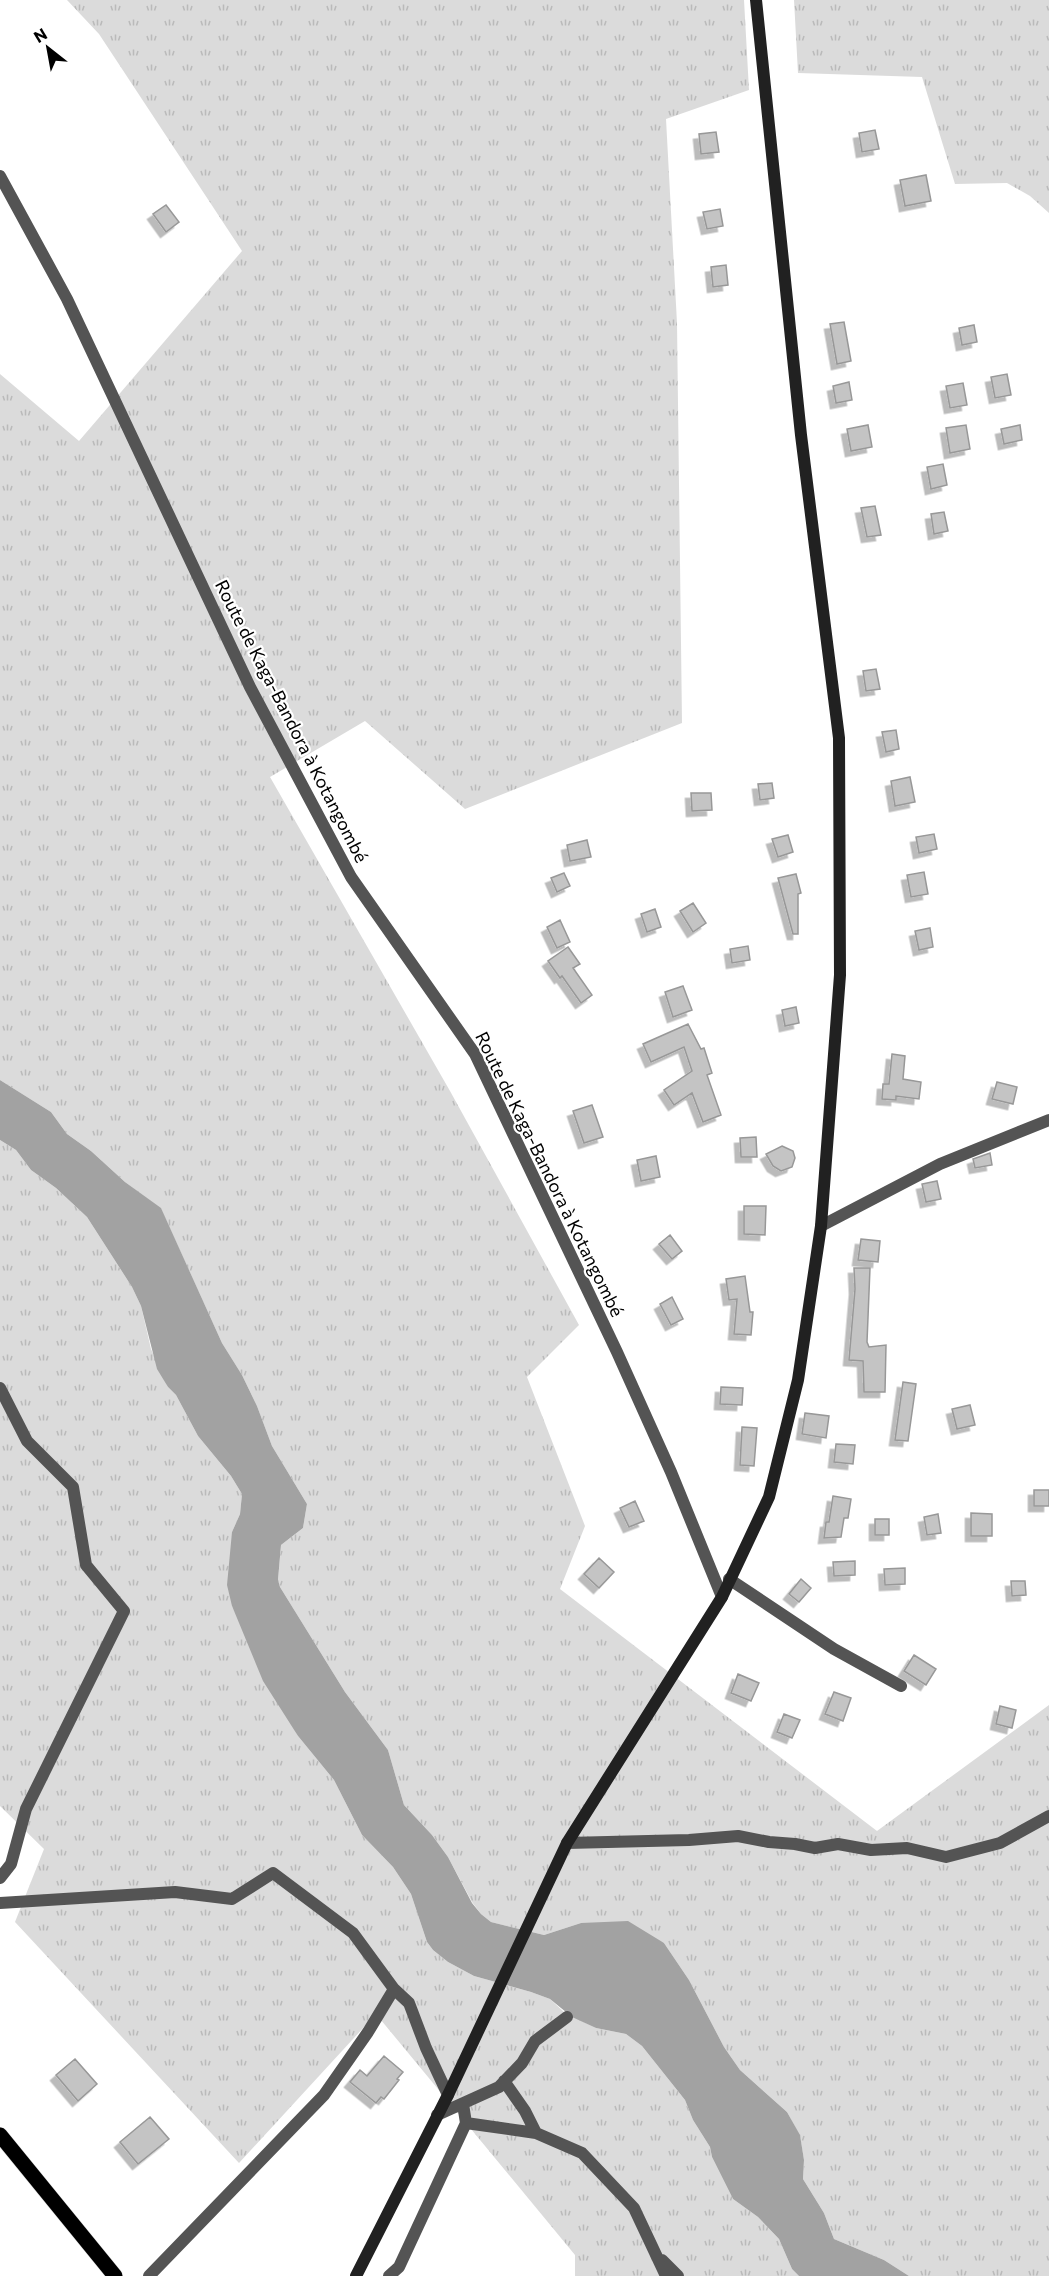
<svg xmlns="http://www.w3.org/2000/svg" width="1049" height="2276" viewBox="0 0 1049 2276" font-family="Commissioner,sans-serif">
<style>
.grass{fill:url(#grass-tufts)}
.water{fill:#a2a2a2}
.building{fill:#c4c4c4;stroke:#989898;stroke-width:1.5;filter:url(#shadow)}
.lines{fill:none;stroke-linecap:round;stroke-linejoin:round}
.primary-casing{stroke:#dbdbdb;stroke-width:16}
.minor{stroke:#545454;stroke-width:12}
.tertiary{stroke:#545454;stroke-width:12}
.secondary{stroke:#212121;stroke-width:12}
.primary{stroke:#000;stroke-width:15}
.labels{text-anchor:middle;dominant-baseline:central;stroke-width:4.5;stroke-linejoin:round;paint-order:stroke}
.street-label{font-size:18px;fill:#000;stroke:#fff}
</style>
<defs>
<pattern id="grass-tufts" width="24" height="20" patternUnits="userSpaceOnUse" patternTransform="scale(1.5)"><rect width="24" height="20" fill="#dbdbdb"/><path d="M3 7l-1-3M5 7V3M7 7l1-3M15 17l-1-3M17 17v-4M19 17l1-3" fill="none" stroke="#bababa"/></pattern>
<filter id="shadow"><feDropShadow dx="-5.5" dy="5.5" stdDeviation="0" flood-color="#0004"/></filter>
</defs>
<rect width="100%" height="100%" fill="#fff"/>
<path class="grass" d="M 67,0 L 744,0 L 749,90 L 666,119 L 677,323 L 682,723 L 465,809 L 365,721 L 270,777 L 450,1091 L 579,1325 L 527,1377 L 585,1526 L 560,1589 L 877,1831 L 1049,1705 L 1049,2276 L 909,2276 L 884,2260 L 834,2239 L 824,2213 L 803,2179 L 804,2160 L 800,2136 L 787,2112 L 740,2070 L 724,2047 L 689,1980 L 664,1943 L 581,1923 L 544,1935 L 491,1922 L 481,1914 L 472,1902 L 448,1857 L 432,1835 L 404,1805 L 388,1750 L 345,1692 L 280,1587 L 278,1581 L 281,1545 L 303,1528 L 307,1504 L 272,1446 L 257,1406 L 242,1375 L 222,1343 L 161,1209 L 125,1182 L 91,1151 L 67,1134 L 51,1112 L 0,1080 L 0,374 L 79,441 L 242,251 L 99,34 Z
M 794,0 L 1049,0 L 1049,213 L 1030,196 L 1007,183 L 955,184 L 922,77 L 798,73 Z
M 0,1140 L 16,1150 L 31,1170 L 56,1188 L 87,1217 L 132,1287 L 141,1306 L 151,1349 L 168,1387 L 176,1395 L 198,1436 L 231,1476 L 242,1494 L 240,1514 L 232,1532 L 232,1606 L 298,1736 L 334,1780 L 362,1835 L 393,1867 L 411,1894 L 427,1942 L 433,1950 L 448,1962 L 474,1976 L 531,1992 L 550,1999 L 564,2012 L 596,2028 L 626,2034 L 642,2046 L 685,2100 L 693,2120 L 710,2147 L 712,2157 L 733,2199 L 758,2217 L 779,2239 L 792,2269 L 799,2276 L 575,2276 L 575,2255 L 376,2014 L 239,2163 L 15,1922 L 44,1849 L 0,1806 Z"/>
<path class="water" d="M 0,1080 L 51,1112 L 67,1134 L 91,1151 L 125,1182 L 161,1208 L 222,1343 L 242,1375 L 257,1406 L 272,1446 L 307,1504 L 303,1528 L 281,1545 L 278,1580 L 280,1587 L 345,1692 L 388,1750 L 404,1805 L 432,1835 L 448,1857 L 472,1903 L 481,1914 L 491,1922 L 544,1935 L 581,1923 L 628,1921 L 664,1943 L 689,1980 L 724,2047 L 740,2070 L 787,2112 L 800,2135 L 804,2160 L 803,2179 L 824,2213 L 834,2239 L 884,2260 L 909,2276 L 799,2276 L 792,2269 L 779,2239 L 758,2217 L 733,2199 L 712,2157 L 710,2147 L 693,2120 L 685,2100 L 642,2046 L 626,2034 L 596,2028 L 572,2017 L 550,1999 L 531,1992 L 474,1976 L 448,1962 L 433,1950 L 427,1942 L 411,1894 L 393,1867 L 362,1835 L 334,1780 L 298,1736 L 263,1681 L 232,1606 L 227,1585 L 232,1532 L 240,1514 L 242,1494 L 231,1476 L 198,1436 L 176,1395 L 168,1387 L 157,1369 L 141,1306 L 132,1287 L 87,1217 L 56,1188 L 31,1170 L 16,1150 L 0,1140 Z"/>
<path class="building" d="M 875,130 L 879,149 L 862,152 L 859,133 Z
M 716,132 L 719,152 L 701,154 L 699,134 Z
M 926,175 L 931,201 L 905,206 L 900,180 Z
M 166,205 L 179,222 L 166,232 L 153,214 Z
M 720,209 L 723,226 L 707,229 L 703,212 Z
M 726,265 L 728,285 L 713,287 L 711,267 Z
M 844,322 L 851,361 L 837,364 L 830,324 Z
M 974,325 L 977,342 L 962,345 L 959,328 Z
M 1007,374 L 1011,395 L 995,398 L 991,377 Z
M 849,382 L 852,400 L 836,403 L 833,386 Z
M 963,383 L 967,405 L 950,408 L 946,386 Z
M 868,425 L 872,447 L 851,451 L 847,429 Z
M 966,425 L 970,449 L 950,453 L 946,428 Z
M 1020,425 L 1022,440 L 1004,444 L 1001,429 Z
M 943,464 L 947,485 L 931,489 L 927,467 Z
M 875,506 L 881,535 L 867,537 L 861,508 Z
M 944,512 L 948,531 L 934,534 L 931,514 Z
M 876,669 L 880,689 L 866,691 L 863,671 Z
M 896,730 L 899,749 L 886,752 L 882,732 Z
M 910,777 L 915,802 L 895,806 L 891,781 Z
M 772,783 L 774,798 L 760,800 L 758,784 Z
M 691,793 L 711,793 L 712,810 L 692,811 Z
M 934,834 L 937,849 L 919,853 L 916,837 Z
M 788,835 L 793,852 L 778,857 L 772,839 Z
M 587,840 L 591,857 L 570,861 L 567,845 Z
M 924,872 L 928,894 L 911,897 L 907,875 Z
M 564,873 L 570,886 L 557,892 L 551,878 Z
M 796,874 L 801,893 L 798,894 L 798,934 L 793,934 L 778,878 Z
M 693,903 L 706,923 L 693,932 L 680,911 Z
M 655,909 L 661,927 L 647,932 L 641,914 Z
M 560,920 L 570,942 L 557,948 L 547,927 Z
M 930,928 L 933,947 L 919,950 L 915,931 Z
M 748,946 L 750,960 L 732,963 L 730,949 Z
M 568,947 L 580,964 L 573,968 L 592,995 L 581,1003 L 562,976 L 560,978 L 548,961 Z
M 683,986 L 692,1010 L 673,1017 L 665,992 Z
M 796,1007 L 799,1023 L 785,1026 L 782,1010 Z
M 688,1024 L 701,1049 L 704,1048 L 712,1073 L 707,1075 L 721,1115 L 703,1122 L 692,1093 L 674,1105 L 664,1090 L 692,1071 L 684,1047 L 651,1062 L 643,1044 Z
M 892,1054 L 905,1056 L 903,1079 L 921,1082 L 919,1099 L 896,1096 L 896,1100 L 882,1099 L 883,1084 L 889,1084 Z
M 997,1082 L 1017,1087 L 1013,1104 L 992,1099 Z
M 592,1105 L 603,1137 L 584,1143 L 573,1111 Z
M 756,1137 L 757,1157 L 741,1157 L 740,1138 Z
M 782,1146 L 793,1151 L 795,1158 L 792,1167 L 781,1171 L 773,1166 L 766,1154 Z
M 990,1153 L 992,1165 L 975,1168 L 973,1159 Z
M 656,1156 L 660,1177 L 641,1181 L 637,1160 Z
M 937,1181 L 941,1199 L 926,1202 L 922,1184 Z
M 744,1206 L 766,1206 L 765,1235 L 744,1234 Z
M 670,1235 L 682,1251 L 672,1259 L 659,1244 Z
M 861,1239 L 880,1241 L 878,1262 L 858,1260 Z
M 854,1268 L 870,1268 L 867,1342 L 869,1347 L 886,1345 L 885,1392 L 864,1392 L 863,1361 L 849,1360 L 855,1289 Z
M 745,1276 L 750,1312 L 753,1312 L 751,1335 L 734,1334 L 737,1299 L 729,1300 L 726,1279 Z
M 672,1297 L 683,1319 L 671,1325 L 660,1304 Z
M 903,1382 L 916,1384 L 908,1441 L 895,1440 Z
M 721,1387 L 743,1388 L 742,1405 L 720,1404 Z
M 970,1405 L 975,1425 L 957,1429 L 952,1409 Z
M 805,1413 L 829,1416 L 826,1438 L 802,1434 Z
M 742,1427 L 757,1428 L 754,1466 L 740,1465 Z
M 836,1444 L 855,1445 L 853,1464 L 834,1462 Z
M 1034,1490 L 1049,1490 L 1049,1506 L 1034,1506 Z
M 833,1496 L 851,1499 L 848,1518 L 844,1518 L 841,1537 L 824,1538 L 826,1522 L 829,1522 Z
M 635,1501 L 644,1521 L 629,1527 L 620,1508 Z
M 971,1513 L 992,1514 L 992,1536 L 971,1536 Z
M 938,1514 L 941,1533 L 927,1535 L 924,1517 Z
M 875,1519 L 889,1519 L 889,1535 L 875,1535 Z
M 599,1558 L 614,1572 L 599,1588 L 584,1574 Z
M 855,1561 L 855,1575 L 834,1576 L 833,1562 Z
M 905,1568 L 905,1584 L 885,1585 L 884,1569 Z
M 801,1579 L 811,1588 L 799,1602 L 789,1594 Z
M 1011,1581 L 1025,1581 L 1026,1595 L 1012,1596 Z
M 914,1655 L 936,1669 L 926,1685 L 904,1671 Z
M 738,1674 L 759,1683 L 751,1701 L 731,1693 Z
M 834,1692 L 851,1698 L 843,1721 L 825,1714 Z
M 1000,1706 L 1016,1710 L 1012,1728 L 996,1724 Z
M 784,1714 L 800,1720 L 792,1738 L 777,1732 Z
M 384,2056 L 403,2072 L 397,2079 L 399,2080 L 384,2099 L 381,2097 L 376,2103 L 350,2082 L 360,2070 L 367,2076 Z
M 75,2059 L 97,2084 L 78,2101 L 56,2075 Z
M 150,2117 L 169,2139 L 138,2164 L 120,2142 Z"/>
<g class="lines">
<defs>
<path id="primary" d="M 0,2135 L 115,2276"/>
</defs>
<use href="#primary" class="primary-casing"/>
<path class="minor" d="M 821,1226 L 940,1164 L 1049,1120
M 0,1388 L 27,1441 L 73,1487 L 86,1565 L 124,1611 L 26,1809 L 11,1864 L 0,1878
M 729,1579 L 834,1649 L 901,1686
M 567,1843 L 689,1840 L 738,1836 L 769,1842 L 795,1844 L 815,1848 L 838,1844 L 871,1850 L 907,1848 L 946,1857 L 1000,1843 L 1049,1816
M 0,1903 L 175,1892 L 232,1899 L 273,1873 L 353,1933 L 394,1989 L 409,2003 L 426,2048 L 448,2095
M 504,2081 L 525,2111 L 536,2133
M 437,2115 L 499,2087 L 522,2063 L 535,2041 L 567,2017
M 466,2123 L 536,2133 L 582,2153 L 634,2208 L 666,2276
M 662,2260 L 678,2276
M 149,2276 L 324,2095 L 368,2032 L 394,1989
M 389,2276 L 399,2267 L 466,2123 L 463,2104"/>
<path class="tertiary" d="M 0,176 L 67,299 L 250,687 L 351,877 L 475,1054 L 617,1352 L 671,1472 L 722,1597"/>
<path class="secondary" d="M 356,2276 L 448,2095 L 567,1843 L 722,1597 L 769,1497 L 798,1380 L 821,1226 L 840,975 L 839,738 L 801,435 L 756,0"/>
<use href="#primary" class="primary"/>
</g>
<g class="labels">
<g class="street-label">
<text transform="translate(292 721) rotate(63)">Route de Kaga-Bandora à Kotangombé</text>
<text transform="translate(550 1174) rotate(64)">Route de Kaga-Bandora à Kotangombé</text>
</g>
</g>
<g transform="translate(48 48) rotate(329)" stroke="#ffffff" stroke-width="4.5" paint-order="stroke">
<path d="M0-4.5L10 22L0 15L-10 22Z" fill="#000000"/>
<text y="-9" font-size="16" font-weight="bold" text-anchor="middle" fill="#000000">N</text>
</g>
</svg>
